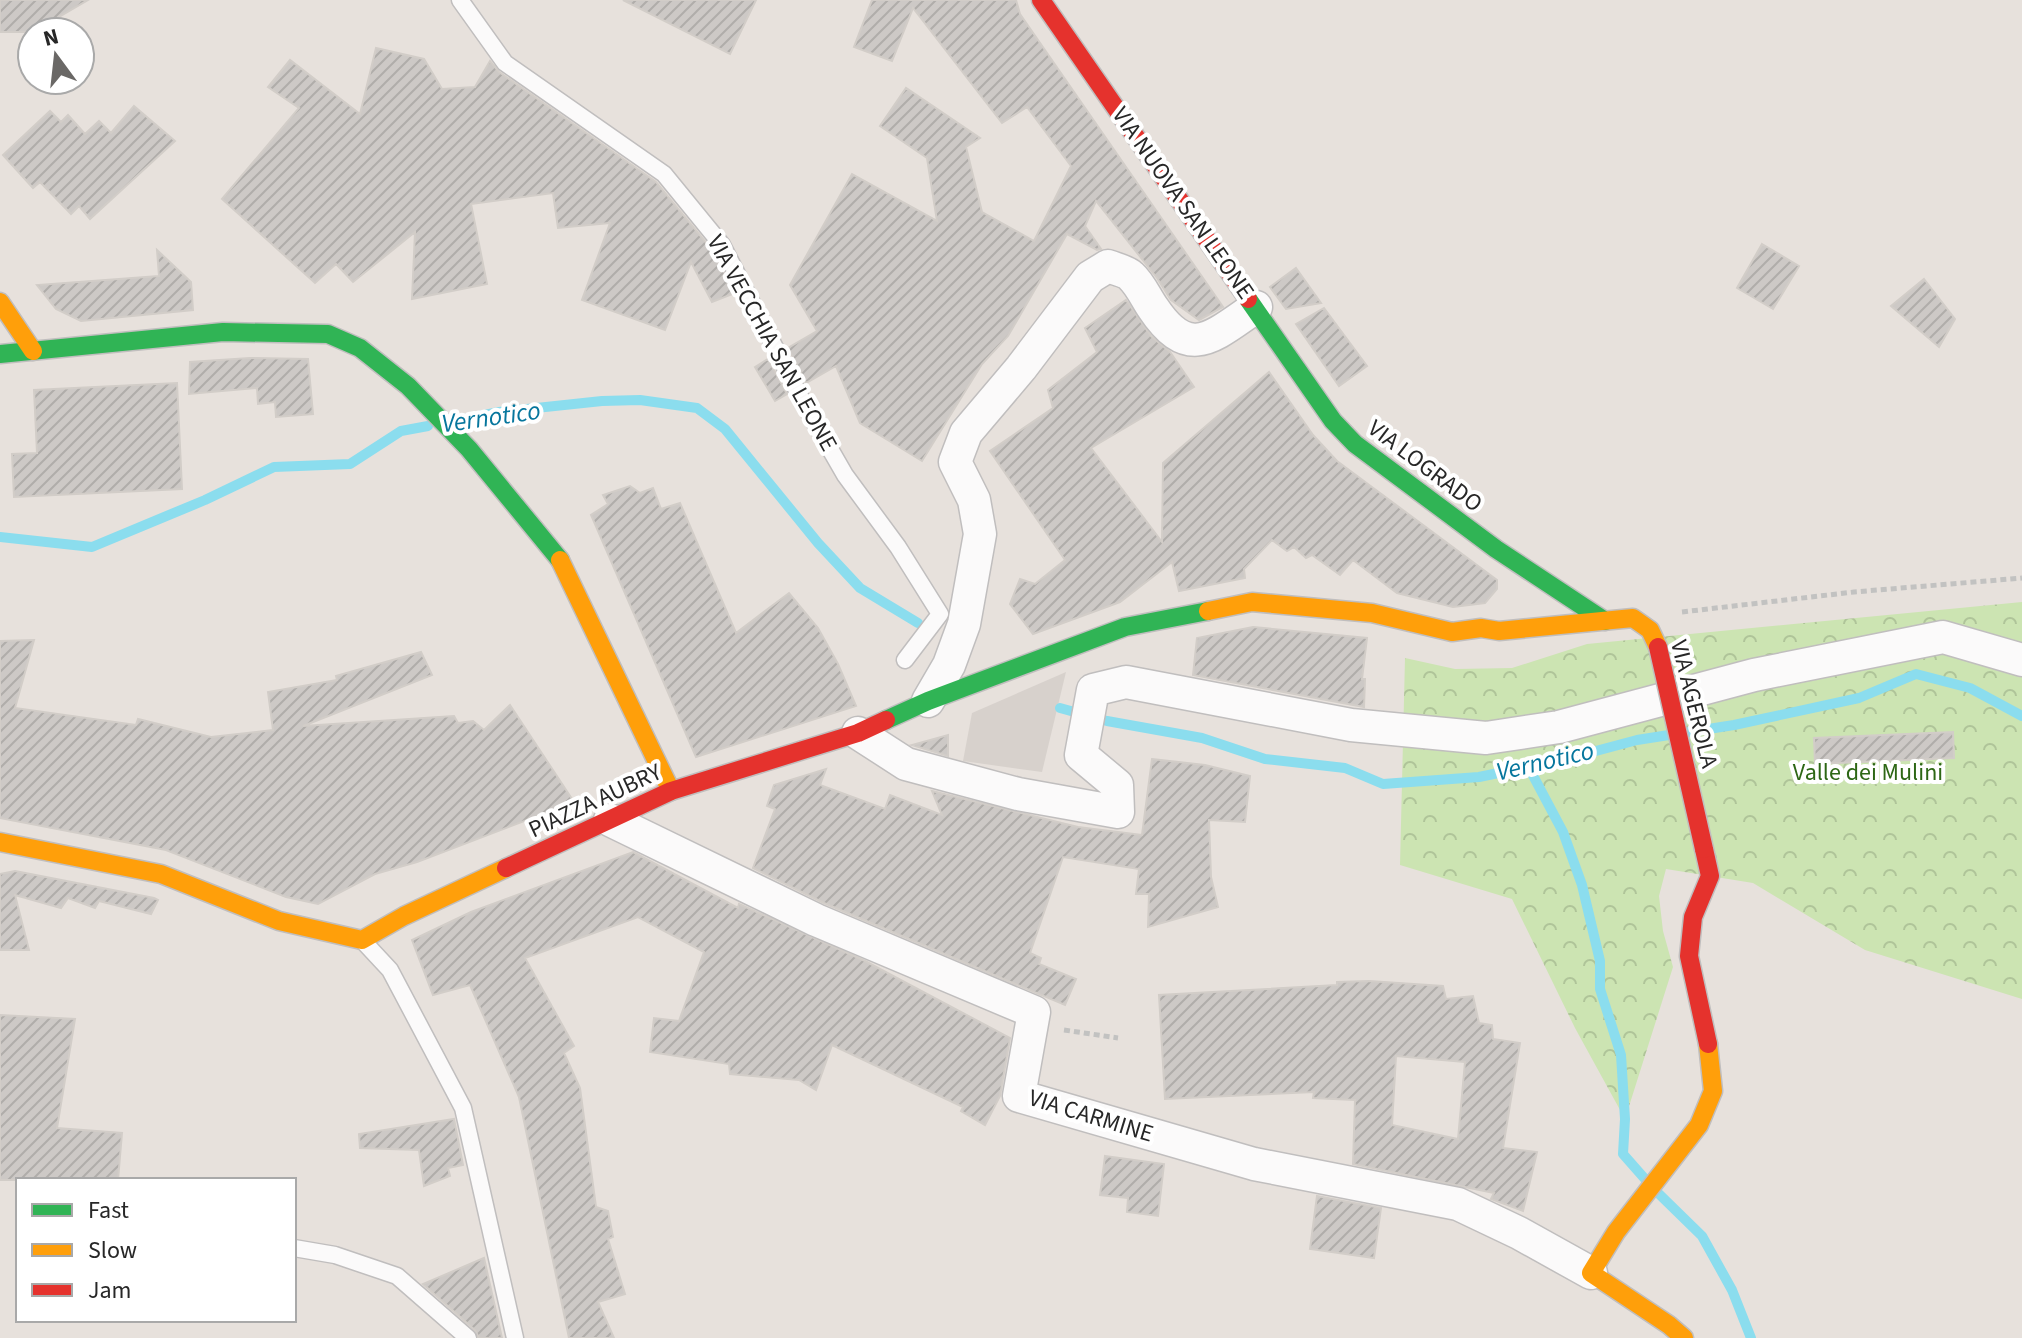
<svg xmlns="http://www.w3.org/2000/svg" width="2022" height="1338" viewBox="0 0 2022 1338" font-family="'Source Sans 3',sans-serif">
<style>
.forest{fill:url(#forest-crowns)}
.plaza{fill:#d7d1cc}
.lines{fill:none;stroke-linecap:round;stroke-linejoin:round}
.stream{stroke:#8bddee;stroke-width:10}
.building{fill:url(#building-hatch);stroke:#d2cdc8;stroke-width:2;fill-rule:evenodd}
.lane-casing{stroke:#c0bebe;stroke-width:19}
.street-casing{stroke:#c0bebe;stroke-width:35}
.fast-casing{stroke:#c0bebe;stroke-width:21}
.slow-casing{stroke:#c0bebe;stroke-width:21}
.jam-casing{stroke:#c0bebe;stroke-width:21}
.path{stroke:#c2c2c1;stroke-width:5;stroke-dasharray:6 4;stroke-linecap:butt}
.lane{stroke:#fbfafa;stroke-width:16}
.street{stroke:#fbfafa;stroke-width:32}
.fast{stroke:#30b455;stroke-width:18}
.slow{stroke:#ff9f0a;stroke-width:18}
.jam{stroke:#e5322d;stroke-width:18}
.jam-bridge-casing{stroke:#c0bebe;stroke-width:21;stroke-linecap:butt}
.jam-bridge{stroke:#e5322d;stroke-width:18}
.labels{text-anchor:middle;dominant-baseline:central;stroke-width:8;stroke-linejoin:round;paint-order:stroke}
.street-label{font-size:24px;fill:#272727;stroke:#fff}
.park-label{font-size:24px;fill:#2d6715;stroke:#fff}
.water-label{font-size:26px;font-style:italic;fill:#06769d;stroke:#fff}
</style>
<defs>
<pattern id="forest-crowns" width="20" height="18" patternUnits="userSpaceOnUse" patternTransform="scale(2)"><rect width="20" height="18" fill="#cce4b2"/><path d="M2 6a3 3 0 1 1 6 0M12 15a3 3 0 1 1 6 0" fill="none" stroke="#afc499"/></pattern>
<pattern id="building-hatch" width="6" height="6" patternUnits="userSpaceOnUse" patternTransform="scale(2)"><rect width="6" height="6" fill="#cdc9c6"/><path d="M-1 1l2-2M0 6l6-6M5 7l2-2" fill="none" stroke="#b0adaa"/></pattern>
</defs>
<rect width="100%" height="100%" fill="#e7e1dc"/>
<path class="forest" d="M 2022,602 L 2022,999 L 1865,950 L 1753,883 L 1666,869 L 1659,896 L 1663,931 L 1673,967 L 1625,1119 L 1575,1028 L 1512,899 L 1400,865 L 1405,658 L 1455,669 L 1512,668 L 1587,644 Z"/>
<path class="plaza" d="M 1066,672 L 1042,772 L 963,761 L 972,713 Z"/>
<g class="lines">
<path class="stream" d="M 460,420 L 499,412 L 602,401 L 640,400 L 697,408 L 725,429 L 818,543 L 860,588 L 918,623
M 0,537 L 92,547 L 205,500 L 274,467 L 350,464 L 401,431 L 428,426
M 1060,708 L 1107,721 L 1202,738 L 1265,759 L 1345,768 L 1383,784 L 1479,777 L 1562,760 L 1637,740 L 1669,735
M 1689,732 L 1734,725 L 1859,698 L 1916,674 L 1970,688 L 2022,716
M 1528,766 L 1563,832 L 1582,885 L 1600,961 L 1600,989 L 1621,1055 L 1625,1119 L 1623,1154 L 1645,1179
M 1659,1194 L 1702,1236 L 1732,1290 L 1751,1338"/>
</g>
<path class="building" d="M 0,0 L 88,0 L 33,32 L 0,32 Z
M 623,0 L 756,0 L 730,54 Z
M 872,0 L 1016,0 L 1020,14 L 1223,307 L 1199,320 L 1171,300 L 1157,278 L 1096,201 L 1085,226 L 1101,249 L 1097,250 L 1067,234 L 1008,336 L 982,364 L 922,461 L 860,423 L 836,366 L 806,383 L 788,348 L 817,331 L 790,285 L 852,174 L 937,221 L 927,158 L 880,126 L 906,88 L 980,138 L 966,147 L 982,212 L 1034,241 L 1071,166 L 1027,107 L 1002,123 L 913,8 L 892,61 L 854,47 Z
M 376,48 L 424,59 L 442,89 L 475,87 L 490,61 L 499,72 L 656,182 L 713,251 L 735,293 L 712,302 L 691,262 L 665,330 L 582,300 L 610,223 L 558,228 L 553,193 L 471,204 L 487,284 L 412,299 L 415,232 L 353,282 L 336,264 L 315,283 L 222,199 L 299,108 L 268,87 L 290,60 L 360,114 Z
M 134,106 L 175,141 L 90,219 L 79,206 L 71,214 L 40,182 L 33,188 L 3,155 L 50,111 L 61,122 L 68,115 L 85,134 L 99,121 L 111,133 Z
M 1762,244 L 1799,266 L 1773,309 L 1737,288 Z
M 157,250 L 191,282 L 193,310 L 81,321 L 56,309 L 37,285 L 159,276 Z
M 1296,268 L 1321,303 L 1286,309 L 1270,287 Z
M 1924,279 L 1955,319 L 1939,347 L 1891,306 Z
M 1126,300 L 1151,336 L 1170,352 L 1194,387 L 1091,448 L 1162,542 L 1163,463 L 1269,372 L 1313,435 L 1337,461 L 1497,580 L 1497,589 L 1485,603 L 1453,607 L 1397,593 L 1353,560 L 1340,575 L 1312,555 L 1306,558 L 1294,547 L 1287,551 L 1272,540 L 1244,569 L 1245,578 L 1179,591 L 1172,562 L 1120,602 L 1033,634 L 1010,604 L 1020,579 L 1035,584 L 1065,560 L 990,451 L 1053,408 L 1048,390 L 1097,352 L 1085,328 Z
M 1324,308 L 1367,366 L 1339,386 L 1296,324 Z
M 250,358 L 308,359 L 313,414 L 276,417 L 275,402 L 258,404 L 257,388 L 189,394 L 190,362 Z
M 768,359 L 787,394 L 775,401 L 755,367 Z
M 177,383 L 182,489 L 14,497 L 12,454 L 37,453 L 34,390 Z
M 630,486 L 640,493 L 653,488 L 661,509 L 680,503 L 736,633 L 789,593 L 818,628 L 838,664 L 856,706 L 696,757 L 591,515 L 608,504 L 603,495 Z
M 1253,627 L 1367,638 L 1362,679 L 1365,679 L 1364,707 L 1193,675 L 1197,638 Z
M 34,640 L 15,708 L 136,725 L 138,719 L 211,737 L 273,730 L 268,692 L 337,680 L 336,676 L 421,652 L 432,675 L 303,726 L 454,716 L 458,723 L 473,721 L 484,730 L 510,705 L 574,802 L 417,862 L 375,874 L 318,904 L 286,897 L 166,850 L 0,818 L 0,641 Z
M 1953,732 L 1954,758 L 1815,764 L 1814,738 Z
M 948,735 L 948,756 L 912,745 Z
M 1152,759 L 1205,765 L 1250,776 L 1245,822 L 1209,820 L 1211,877 L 1218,907 L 1148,927 L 1149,894 L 1136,894 L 1139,869 L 1063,857 L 1030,953 L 1041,958 L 1039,964 L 1076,979 L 1065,1005 L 824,903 L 753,868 L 775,809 L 767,806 L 774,785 L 826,769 L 820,785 L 885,809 L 890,795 L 942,815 L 932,791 L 1078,827 L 1142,835 Z
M 633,852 L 738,908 L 739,904 L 865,961 L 1010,1038 L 1000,1096 L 985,1125 L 961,1111 L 963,1107 L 832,1045 L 816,1090 L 799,1080 L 730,1074 L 729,1064 L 650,1052 L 654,1018 L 679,1021 L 704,952 L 638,917 L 525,958 L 574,1046 L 564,1053 L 580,1088 L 596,1207 L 608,1211 L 613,1237 L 608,1239 L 625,1294 L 598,1302 L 614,1338 L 569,1338 L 519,1097 L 470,985 L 433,995 L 412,940 L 471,912 Z
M 15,871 L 154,898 L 158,900 L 151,914 L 99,901 L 95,908 L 68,898 L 61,908 L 15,895 L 29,950 L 0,950 L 0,874 Z
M 1369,981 L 1443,986 L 1446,999 L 1473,996 L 1479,1023 L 1492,1025 L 1493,1039 L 1520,1043 L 1503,1148 L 1537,1152 L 1523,1211 L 1491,1199 L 1494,1193 L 1353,1164 L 1355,1100 L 1313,1098 L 1314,1092 L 1165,1099 L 1159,995 L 1337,985 L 1337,982 ZM 1396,1056 L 1465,1062 L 1458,1139 L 1392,1125 Z
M 0,1015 L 75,1019 L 57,1128 L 122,1133 L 118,1180 L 0,1180 Z
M 454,1119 L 463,1165 L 448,1168 L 450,1176 L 424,1186 L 419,1150 L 360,1148 L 359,1134 Z
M 1105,1156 L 1164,1164 L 1158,1216 L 1127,1212 L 1128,1198 L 1100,1195 Z
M 1317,1196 L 1381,1208 L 1374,1258 L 1310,1249 Z
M 484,1258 L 502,1338 L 479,1338 L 475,1330 L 423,1284 Z"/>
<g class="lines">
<defs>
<path id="lane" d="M 460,0 L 505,63 L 664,174 L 722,245 L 803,402 L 845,475 L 898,547 L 940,614 L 905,660
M 363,941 L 390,970 L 463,1108 L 515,1338
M 294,1248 L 335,1255 L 397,1276 L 468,1338"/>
<path id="street" d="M 928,701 L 949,665 L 964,624 L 980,534 L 974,500 L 955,462 L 966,433 L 1021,368 L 1090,277 L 1108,266 C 1115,269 1126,271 1131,276 C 1140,284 1146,298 1153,308 C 1189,362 1212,337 1256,307
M 858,733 L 906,764 L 1018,794 L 1118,812 L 1117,785 L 1081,755 L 1093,690 L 1126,682 L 1351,725 L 1486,738 L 1559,727 L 1754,675 L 1943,637 L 2022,660
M 610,820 L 816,920 L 1034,1012 L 1019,1096 L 1254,1164 L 1458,1204 L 1519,1233 L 1591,1273"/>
<path id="fast" d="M 1248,299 L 1333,421 L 1355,444 L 1496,549 L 1605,621
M 0,354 L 223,332 L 328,334 L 360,348 L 408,386 L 469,449 L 560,560
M 886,720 L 928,701 L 1125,627 L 1208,611"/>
<path id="slow" d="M 0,302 L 33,351
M 560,560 L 671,791
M 1208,611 L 1252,602 L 1372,613 L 1452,632 L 1481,628 L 1499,631 L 1633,618 L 1650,630 L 1658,647
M 0,842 L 161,874 L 279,921 L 362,940 L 404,916 L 506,868
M 1684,1338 L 1669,1325 L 1591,1273 L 1616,1232 L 1699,1125 L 1713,1091 L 1708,1044"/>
<path id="jam" d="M 1041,0 L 1248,299
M 1704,849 L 1710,876 L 1693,917 L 1689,956 L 1708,1044
M 506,868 L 671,791 L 858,733 L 886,720"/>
</defs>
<use href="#lane" class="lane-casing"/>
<use href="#street" class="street-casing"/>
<use href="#fast" class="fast-casing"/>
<use href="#slow" class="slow-casing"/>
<use href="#jam" class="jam-casing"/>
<path class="path" d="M 1682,612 L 1854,592 L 2022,578
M 1064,1030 L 1118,1038"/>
<use href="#lane" class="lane"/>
<use href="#street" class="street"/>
<use href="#fast" class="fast"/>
<use href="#slow" class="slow"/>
<use href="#jam" class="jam"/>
<defs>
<path id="jam-bridge" d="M 1658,647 L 1704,849"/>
</defs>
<use href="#jam-bridge" class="jam-bridge-casing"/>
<use href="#jam-bridge" class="jam-bridge"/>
</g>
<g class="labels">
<g class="street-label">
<text transform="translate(1183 203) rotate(55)">VIA NUOVA SAN LEONE</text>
<text transform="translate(772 343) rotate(61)">VIA VECCHIA SAN LEONE</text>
<text transform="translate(1425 466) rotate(37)">VIA LOGRADO</text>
<text transform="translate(1694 704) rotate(76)">VIA AGEROLA</text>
<text transform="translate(595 801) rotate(-25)">PIAZZA AUBRY</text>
<text transform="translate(1091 1116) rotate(17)">VIA CARMINE</text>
</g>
<g class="park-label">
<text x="1868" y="772">Valle dei Mulini</text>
</g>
<g class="water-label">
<text transform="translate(491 417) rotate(-8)">Vernotico</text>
<text transform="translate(1545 761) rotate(-13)">Vernotico</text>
</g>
</g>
<rect x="16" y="1178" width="280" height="144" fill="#ffffff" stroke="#a9a9a9" stroke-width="2"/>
<rect x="32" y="1204" width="40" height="12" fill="#30b455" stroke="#a9a9a9" stroke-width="2"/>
<text x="88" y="1218" font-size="24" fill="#272727">Fast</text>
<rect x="32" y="1244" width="40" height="12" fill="#ff9f0a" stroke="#a9a9a9" stroke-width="2"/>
<text x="88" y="1258" font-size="24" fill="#272727">Slow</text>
<rect x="32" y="1284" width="40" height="12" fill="#e5322d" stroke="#a9a9a9" stroke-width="2"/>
<text x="88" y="1298" font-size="24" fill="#272727">Jam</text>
<g transform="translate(56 56) rotate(345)"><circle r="38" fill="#ffffff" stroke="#a9a9a9" stroke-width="2"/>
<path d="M0-6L14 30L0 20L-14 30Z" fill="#6a6866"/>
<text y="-12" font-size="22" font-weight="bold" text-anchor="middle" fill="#272727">N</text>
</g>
</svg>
